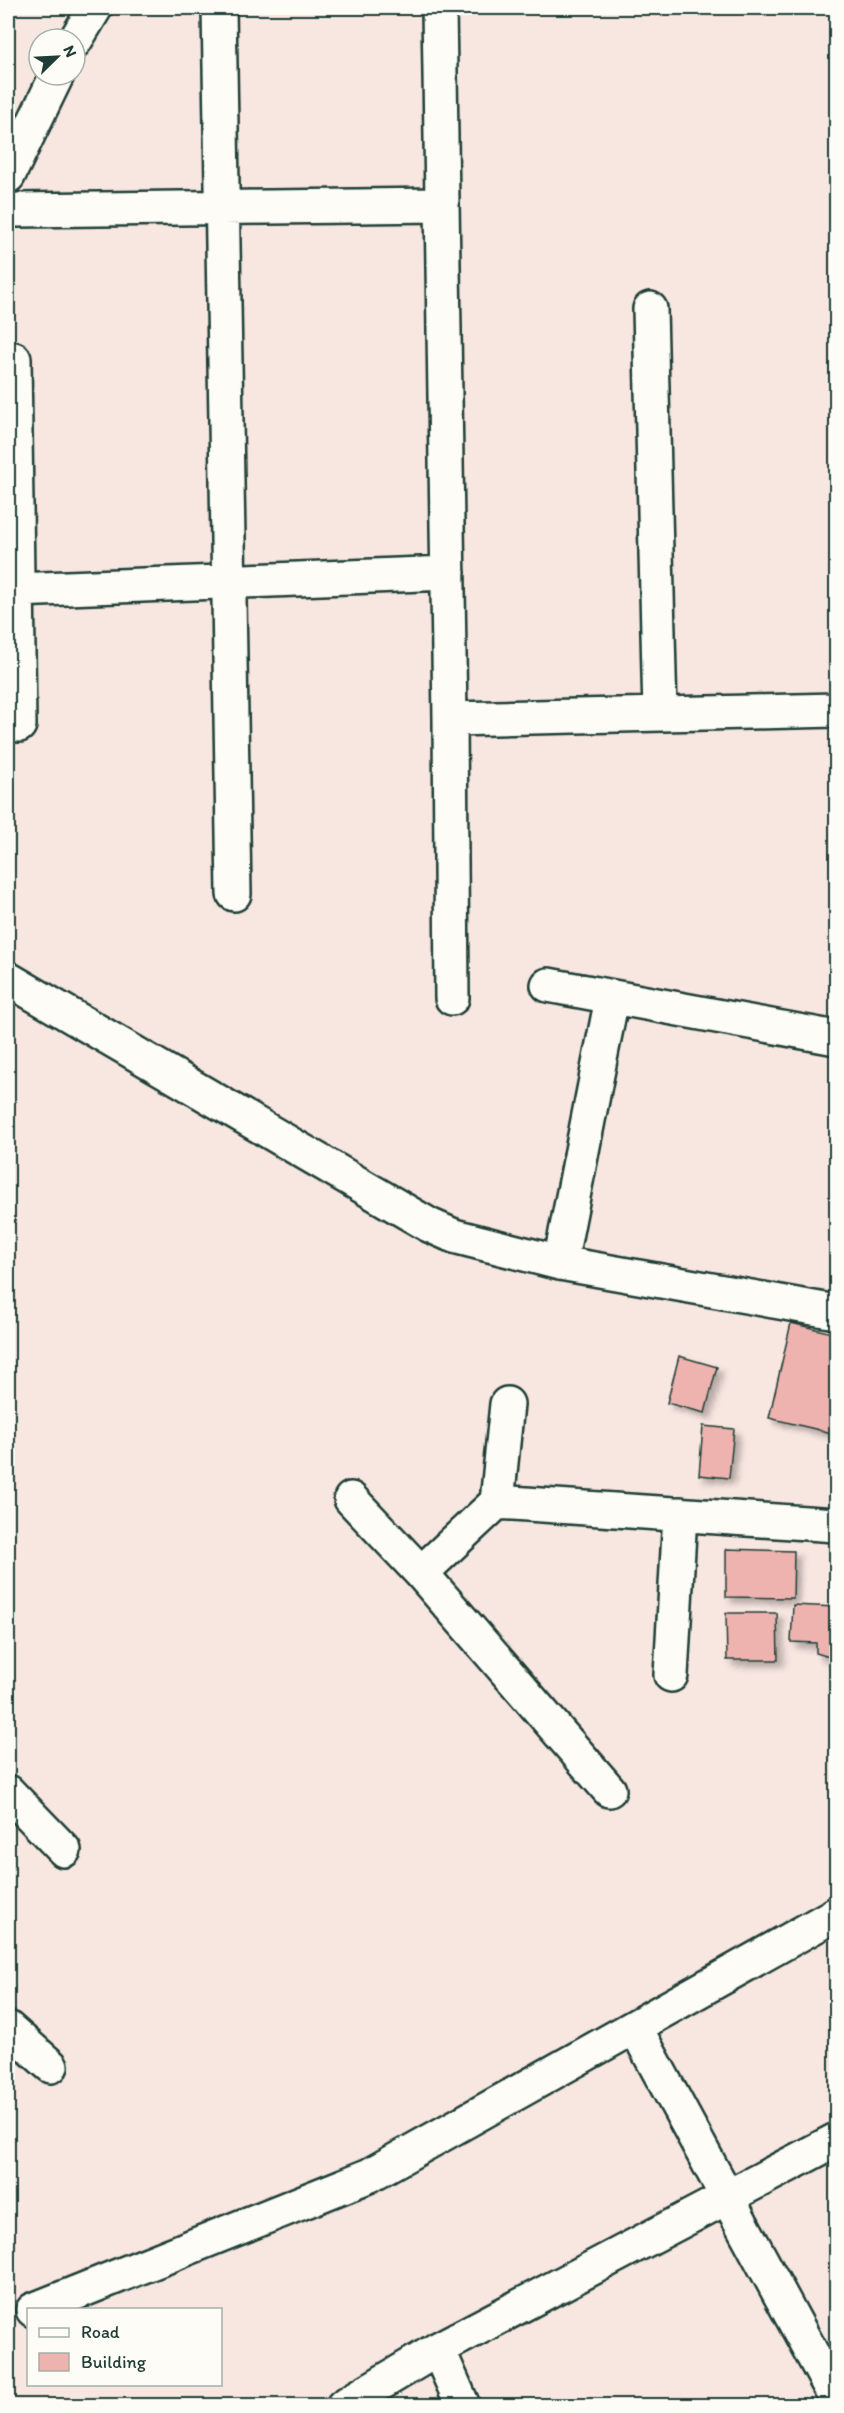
<svg xmlns="http://www.w3.org/2000/svg" width="844" height="2413" viewBox="0 0 844 2413" font-family="Itim,sans-serif">
<style>
.building{fill:#eeb3af;stroke:#1f3d34;stroke-width:1.5;filter:url(#shadow)}
.lines{fill:none;stroke-linecap:round;stroke-linejoin:round}
.minor-casing{stroke:#1f3d34;stroke-width:38}
.minor{stroke:#fdfcf7;stroke-width:33}
</style>
<defs>
<filter id="shadow"><feDropShadow dx="5.5" dy="5.5" stdDeviation="3" flood-color="#0004"/></filter>
</defs>
<rect width="100%" height="100%" fill="#f8e6e1"/>
<filter id="ink" filterUnits="userSpaceOnUse"><feTurbulence type="fractalNoise" baseFrequency=".0167" numOctaves="2"/><feDisplacementMap in="SourceGraphic" scale="12" xChannelSelector="R" yChannelSelector="G"/><feConvolveMatrix kernelMatrix="1 2 1 2 8 2 1 2 1" color-interpolation-filters="sRGB"/></filter>
<g filter="url(#ink)">
<path class="building" d="M 791,1323 L 836,1334 L 836,1434 L 769,1418 Z
M 679,1356 L 717,1367 L 705,1413 L 667,1403 Z
M 703,1426 L 734,1429 L 729,1478 L 699,1475 Z
M 726,1549 L 794,1551 L 793,1598 L 726,1597 Z
M 793,1605 L 836,1607 L 836,1659 L 816,1653 L 816,1643 L 791,1642 Z
M 726,1613 L 777,1613 L 778,1660 L 727,1660 Z"/>
<g class="lines">
<defs>
<path id="minor" d="M 219,8 L 234,894
M 439,8 L 450,719 L 452,998
M 75,41 L 95,8
M 8,176 L 57,75
M 18,210 L 442,205
M 650,309 L 660,714
M 14,359 L 19,725
M 16,590 L 448,573
M 450,719 L 836,710
M 8,979 L 429,1225 L 454,1236 L 560,1263 L 836,1312
M 548,985 L 836,1038
M 560,1263 L 612,998
M 351,1499 L 421,1573 L 609,1790
M 497,1502 L 836,1525
M 421,1573 L 497,1502 L 507,1404
M 671,1675 L 680,1514
M 8,1792 L 64,1850
M 635,2027 L 836,2398
M 8,2028 L 51,2066
M 33,2310 L 368,2176 L 836,1914
M 438,2349 L 463,2406
M 343,2406 L 438,2349 L 836,2140"/>
</defs>
<use href="#minor" class="minor-casing"/>
<use href="#minor" class="minor"/>
</g>
</g>
<rect width="844" height="2413" fill="none" stroke="#fdfcf7" stroke-width="30"/>
<rect x="15" y="15" width="814" height="2383" fill="none" stroke="#1f3d34" stroke-width="2" filter="url(#ink)"/>
<rect x="27" y="2308" width="195" height="78" fill="#fdfcf7" stroke="#a4b0a9" stroke-width="1.5"/>
<rect x="39" y="2328" width="30" height="9" fill="#fdfcf7" stroke="#a4b0a9" stroke-width="1.5"/>
<text x="81" y="2338" font-size="18" fill="#1f3d34">Road</text>
<rect x="39" y="2353" width="30" height="18" fill="#eeb3af" stroke="#a4b0a9" stroke-width="1.5"/>
<text x="81" y="2368" font-size="18" fill="#1f3d34">Building</text>
<g transform="translate(57 57) rotate(66)"><circle r="28" fill="#fdfcf7" stroke="#a4b0a9" stroke-width="1.5"/>
<path d="M0-4.5L10 22L0 15L-10 22Z" fill="#1f3d34"/>
<text y="-9" font-size="16" font-weight="bold" text-anchor="middle" fill="#1f3d34">N</text>
</g>
</svg>
